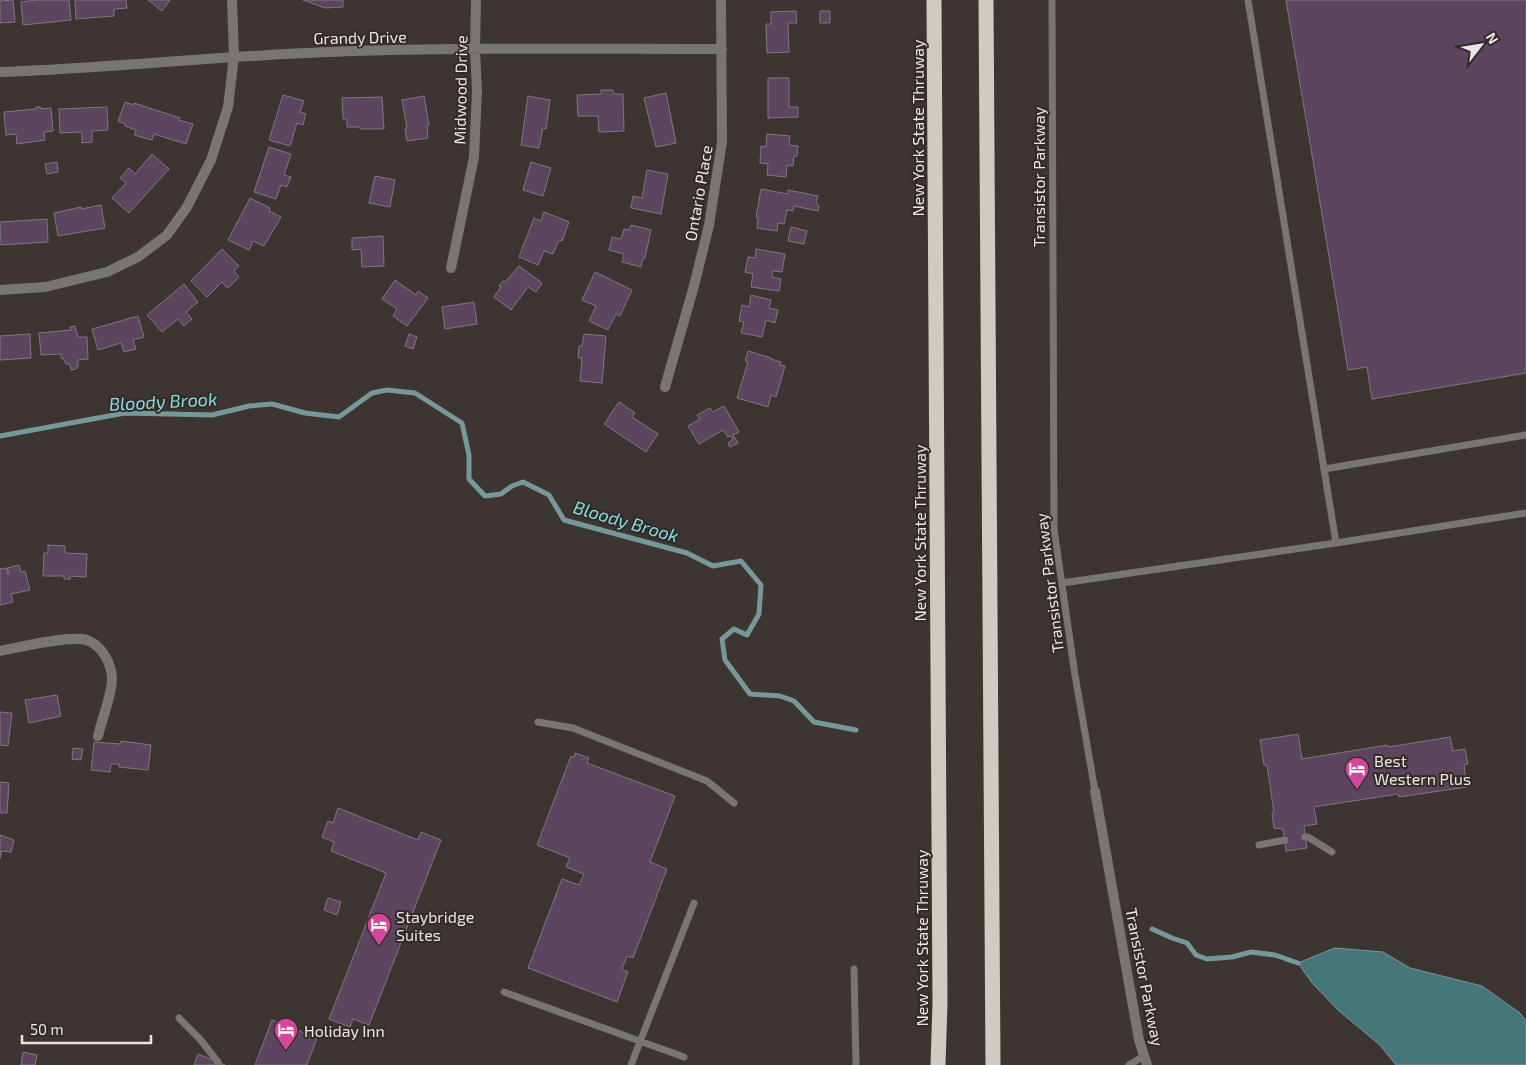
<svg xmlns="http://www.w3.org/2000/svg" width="1526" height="1065" viewBox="0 0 1526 1065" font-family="'Exo 2',sans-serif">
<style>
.water{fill:#45777a;stroke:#77989a}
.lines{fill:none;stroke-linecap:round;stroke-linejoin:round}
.stream{stroke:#77989a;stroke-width:5}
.building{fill:#5d445f;stroke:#7f7880}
.service{stroke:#787672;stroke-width:7}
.minor{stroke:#787672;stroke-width:10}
.motorway{stroke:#d0cbc2;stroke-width:15}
.labels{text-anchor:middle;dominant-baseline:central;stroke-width:4;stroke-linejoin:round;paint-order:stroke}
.street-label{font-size:16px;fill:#ebe6e3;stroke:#332b27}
.poi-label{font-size:16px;fill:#ebe6e3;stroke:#332b27;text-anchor:start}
.water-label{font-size:18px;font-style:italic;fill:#85dce0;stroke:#332b27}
</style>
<rect width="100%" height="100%" fill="#3d3531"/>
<path class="water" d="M 1335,948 L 1383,952 L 1410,968 L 1482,986 L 1520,1013 L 1526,1021 L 1526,1065 L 1396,1065 L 1380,1045 L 1339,1011 L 1312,983 L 1298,963 Z"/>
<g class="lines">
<path class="stream" d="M 0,436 L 125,413 L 212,415 L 249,406 L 272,404 L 305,413 L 339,417 L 372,393 L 387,390 L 415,393 L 462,423 L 469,455 L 469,479 L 485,496 L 501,494 L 512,486 L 523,482 L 549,495 L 564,520 L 687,553 L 713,566 L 741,561 L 761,585 L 759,614 L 747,635 L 734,629 L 722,639 L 725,660 L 750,694 L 780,696 L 794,701 L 814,722 L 856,730
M 1152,929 L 1172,938 L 1187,943 L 1196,955 L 1207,959 L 1232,957 L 1251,952 L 1275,955 L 1298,963"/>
</g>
<path class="building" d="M 13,0 L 15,22 L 0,23 L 0,1 Z
M 36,0 L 69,0 L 71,20 L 23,25 L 21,2 Z
M 75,0 L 126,0 L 127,8 L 114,9 L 114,16 L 76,19 Z
M 148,0 L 170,0 L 162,11 Z
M 303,0 L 343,0 L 343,7 L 325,8 Z
M 1286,0 L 1526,0 L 1526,373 L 1372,399 L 1367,367 L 1348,370 Z
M 796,11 L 797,23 L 788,23 L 789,52 L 767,53 L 766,24 L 771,24 L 771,12 Z
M 820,11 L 830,11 L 830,23 L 820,23 Z
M 768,78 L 789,78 L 789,107 L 798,107 L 798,117 L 768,118 Z
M 601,90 L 613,90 L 614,94 L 623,94 L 624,131 L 599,132 L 598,116 L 578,116 L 577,95 L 601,94 Z
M 666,93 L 676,143 L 656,147 L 644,98 Z
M 283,95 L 304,101 L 300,112 L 306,114 L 303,125 L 297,123 L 290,146 L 269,140 Z
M 424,96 L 429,125 L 427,125 L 428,138 L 407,141 L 405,129 L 407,128 L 402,100 Z
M 528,96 L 550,100 L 546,129 L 543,128 L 539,148 L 521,145 Z
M 382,97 L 384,129 L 360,129 L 360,127 L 347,127 L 347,119 L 343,119 L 342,98 Z
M 125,102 L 134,105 L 134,103 L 180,118 L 179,120 L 193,124 L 186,144 L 154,134 L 152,140 L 134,135 L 136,130 L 125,126 L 126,124 L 118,121 Z
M 36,107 L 41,107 L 41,109 L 51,108 L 53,131 L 44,132 L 45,140 L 17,144 L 16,134 L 6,135 L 4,112 L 36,109 Z
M 107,107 L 108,130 L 92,131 L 92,142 L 82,143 L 82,132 L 60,133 L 59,109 Z
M 767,134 L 790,136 L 789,145 L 798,146 L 797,156 L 794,156 L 793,166 L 787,165 L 786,177 L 767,175 L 768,164 L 760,163 L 761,146 L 766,147 Z
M 269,147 L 291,154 L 284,175 L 291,177 L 287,187 L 281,185 L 276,199 L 254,192 Z
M 152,154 L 169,169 L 129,213 L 112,198 L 126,183 L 120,178 L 129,168 L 135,174 Z
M 57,162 L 58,172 L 47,174 L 45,164 Z
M 531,162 L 551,168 L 543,196 L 523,190 Z
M 647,170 L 668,174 L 661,214 L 631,208 L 633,196 L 642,198 Z
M 375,176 L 395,180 L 390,207 L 369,203 Z
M 761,189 L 788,194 L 788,190 L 818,196 L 816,201 L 819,207 L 818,211 L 794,206 L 793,211 L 787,210 L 784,224 L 778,223 L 777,231 L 757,228 L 758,218 L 756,217 Z
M 250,198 L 270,208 L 269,211 L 281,217 L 264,246 L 253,241 L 249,250 L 228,240 Z
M 101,205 L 105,228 L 58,236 L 54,213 L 81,207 L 81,209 Z
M 544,212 L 569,222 L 562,241 L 559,240 L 553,254 L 544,251 L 538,265 L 519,257 L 534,218 L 541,221 Z
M 47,219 L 48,242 L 1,245 L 0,222 Z
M 631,225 L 651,230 L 645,258 L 643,258 L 641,267 L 622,262 L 624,254 L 609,250 L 612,237 L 621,239 L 624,229 L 629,230 Z
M 791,227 L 807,231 L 804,244 L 788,241 Z
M 383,236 L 384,266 L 362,267 L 361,249 L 352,250 L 352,238 Z
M 222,249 L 239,266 L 234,271 L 239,277 L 229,287 L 226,287 L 222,282 L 207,297 L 191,281 Z
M 756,249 L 785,254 L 782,272 L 773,271 L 772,277 L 781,279 L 779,291 L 751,287 L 753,274 L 745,272 L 748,257 L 755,258 Z
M 519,266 L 542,283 L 536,292 L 528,287 L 511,310 L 494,297 L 501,287 L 499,286 L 503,281 L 505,282 Z
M 595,272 L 632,290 L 620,316 L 616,314 L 608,330 L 589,321 L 596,306 L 582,300 Z
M 395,280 L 416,295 L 418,291 L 428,298 L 407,326 L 393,316 L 397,309 L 382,299 Z
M 184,284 L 198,302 L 186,312 L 192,319 L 184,326 L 178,319 L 162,332 L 147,315 Z
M 751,295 L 771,300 L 769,308 L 778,310 L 775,323 L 766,320 L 762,337 L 741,333 L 744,322 L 739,321 L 742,305 L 749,307 Z
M 474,302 L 477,324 L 445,329 L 442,307 Z
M 138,316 L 144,337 L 133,340 L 136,349 L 124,352 L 121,343 L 98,350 L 92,329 Z
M 75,326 L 78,337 L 87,337 L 88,359 L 78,360 L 78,367 L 76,367 L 76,369 L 71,370 L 70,364 L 66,364 L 63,358 L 61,358 L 61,354 L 41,355 L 39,333 L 71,330 L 70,327 Z
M 30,334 L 31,358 L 0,360 L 0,336 Z
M 409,334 L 417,337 L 413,349 L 405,346 Z
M 584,334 L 606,336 L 602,383 L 580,381 L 582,358 L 578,358 L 579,346 L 582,346 Z
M 748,351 L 771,358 L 771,359 L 781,362 L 780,365 L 785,366 L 776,397 L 771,395 L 768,407 L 737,398 L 748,362 L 745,361 Z
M 619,402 L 635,413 L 632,417 L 658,434 L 646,452 L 604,424 Z
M 724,406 L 739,432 L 733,435 L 738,443 L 730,447 L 728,443 L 733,439 L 731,436 L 728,437 L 723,430 L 699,444 L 688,426 L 700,419 L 697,415 L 710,408 L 713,412 Z
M 48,545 L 65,546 L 65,553 L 87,554 L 86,577 L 70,576 L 70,579 L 64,579 L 64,576 L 43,576 L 44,553 L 48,553 Z
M 19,565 L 21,572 L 25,571 L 30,590 L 11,594 L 13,602 L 0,605 L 0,569 L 6,568 L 8,575 L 9,574 L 7,568 Z
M 57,695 L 61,716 L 29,723 L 25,700 Z
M 0,712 L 12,713 L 8,746 L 0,745 Z
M 1298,734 L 1302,759 L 1387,745 L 1388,747 L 1450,737 L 1453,751 L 1465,749 L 1468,764 L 1464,765 L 1467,787 L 1399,797 L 1398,794 L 1314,807 L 1317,824 L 1304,826 L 1307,848 L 1286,851 L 1283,829 L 1274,828 L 1272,813 L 1274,813 L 1267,765 L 1264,765 L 1260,740 Z
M 121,741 L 151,745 L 148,770 L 119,767 L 119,764 L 111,764 L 110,772 L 91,770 L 94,742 L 120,744 Z
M 73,748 L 83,749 L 81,760 L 72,759 Z
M 575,753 L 589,758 L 587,763 L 675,796 L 650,862 L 667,869 L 633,958 L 627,956 L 622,969 L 628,972 L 617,1002 L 528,968 L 562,879 L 579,885 L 584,874 L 566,867 L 570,858 L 537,845 L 571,756 L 574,757 Z
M 0,782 L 9,783 L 7,813 L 0,813 Z
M 338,808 L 418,840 L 421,832 L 441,840 L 369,1025 L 353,1019 L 350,1027 L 329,1019 L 386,873 L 331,851 L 334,842 L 322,837 L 328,821 L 333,823 Z
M 0,835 L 14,840 L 11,852 L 2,851 L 0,858 Z
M 328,898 L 341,902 L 337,915 L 324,910 Z
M 272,1020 L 317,1038 L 307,1065 L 255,1065 Z
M 23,1052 L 37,1055 L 35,1065 L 21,1065 Z
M 198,1054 L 225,1065 L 194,1065 Z"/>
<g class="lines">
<path class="service" d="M 1052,0 L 1054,529 L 1075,675 L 1095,791
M 1324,469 L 1526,435
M 1336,543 L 1526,513
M 1062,583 L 1336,543 L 1248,0
M 538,722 L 573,728 L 707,781 L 734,803
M 1305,837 L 1308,837 L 1332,852
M 1259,845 L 1285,840
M 854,969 L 856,1065
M 504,992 L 684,1057
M 179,1018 L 199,1038 L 218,1062
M 631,1065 L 694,903
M 1129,1065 L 1144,1056"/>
<path class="minor" d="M 0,72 C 110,68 219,56 329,52 C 460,47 591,49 722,49
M 451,268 L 474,157 L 477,91 L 475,50 L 476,0
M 0,290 L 45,287 L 107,272 L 138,257 L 167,235 L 187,207 L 211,160 L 228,107 L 234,56 L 232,0
M 665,387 L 694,286 L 709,225 L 722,142 L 721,0
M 0,651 C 20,647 70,635 87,640 C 103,646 112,665 112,680 C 111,697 102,719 98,736
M 1095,791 L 1139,1040 L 1147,1065"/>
<path class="motorway" d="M 934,0 L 940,1003 L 938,1065
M 986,0 L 993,1065"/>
</g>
<defs>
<symbol id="hotel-pin" viewBox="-11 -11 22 30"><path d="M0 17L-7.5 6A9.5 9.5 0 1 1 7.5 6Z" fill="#d1479c" stroke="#332b27"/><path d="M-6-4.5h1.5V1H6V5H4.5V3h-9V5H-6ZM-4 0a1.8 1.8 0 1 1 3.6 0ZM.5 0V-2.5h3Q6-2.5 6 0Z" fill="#fff"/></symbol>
</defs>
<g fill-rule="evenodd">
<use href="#hotel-pin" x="1343" y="755" width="28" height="38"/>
<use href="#hotel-pin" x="365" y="911" width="28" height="38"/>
<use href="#hotel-pin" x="272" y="1016" width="28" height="38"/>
</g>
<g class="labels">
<g class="street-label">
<text transform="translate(360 37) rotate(-1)">Grandy Drive</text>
<text transform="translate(460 90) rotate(-89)">Midwood Drive</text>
<text transform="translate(917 128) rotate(-90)">New York State Thruway</text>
<text transform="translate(1038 177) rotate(-90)">Transistor Parkway</text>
<text transform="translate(698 193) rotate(-80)">Ontario Place</text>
<text transform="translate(919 533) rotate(-90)">New York State Thruway</text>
<text transform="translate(1049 583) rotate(-97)">Transistor Parkway</text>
<text transform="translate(921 938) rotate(-90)">New York State Thruway</text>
<text transform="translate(1145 977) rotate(79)">Transistor Parkway</text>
</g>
<g class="poi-label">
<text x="1374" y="760">Best<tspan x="1374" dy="18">Western Plus</tspan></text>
<text x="396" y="916">Staybridge<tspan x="396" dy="18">Suites</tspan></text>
<text x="304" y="1030">Holiday Inn</text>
</g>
<g class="water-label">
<text transform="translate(163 401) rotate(-3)">Bloody Brook</text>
<text transform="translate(626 521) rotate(16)">Bloody Brook</text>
</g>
</g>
<g transform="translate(1481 45) rotate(59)" stroke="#332b27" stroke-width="4" paint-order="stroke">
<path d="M0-4L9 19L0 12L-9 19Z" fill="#ebe6e3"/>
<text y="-8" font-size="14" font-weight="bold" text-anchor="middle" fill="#ebe6e3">N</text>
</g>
<path d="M22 1035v8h129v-8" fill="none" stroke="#ebe6e3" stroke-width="2.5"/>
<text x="30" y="1035" font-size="15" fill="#ebe6e3" stroke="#332b27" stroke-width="4" paint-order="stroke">50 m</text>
</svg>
